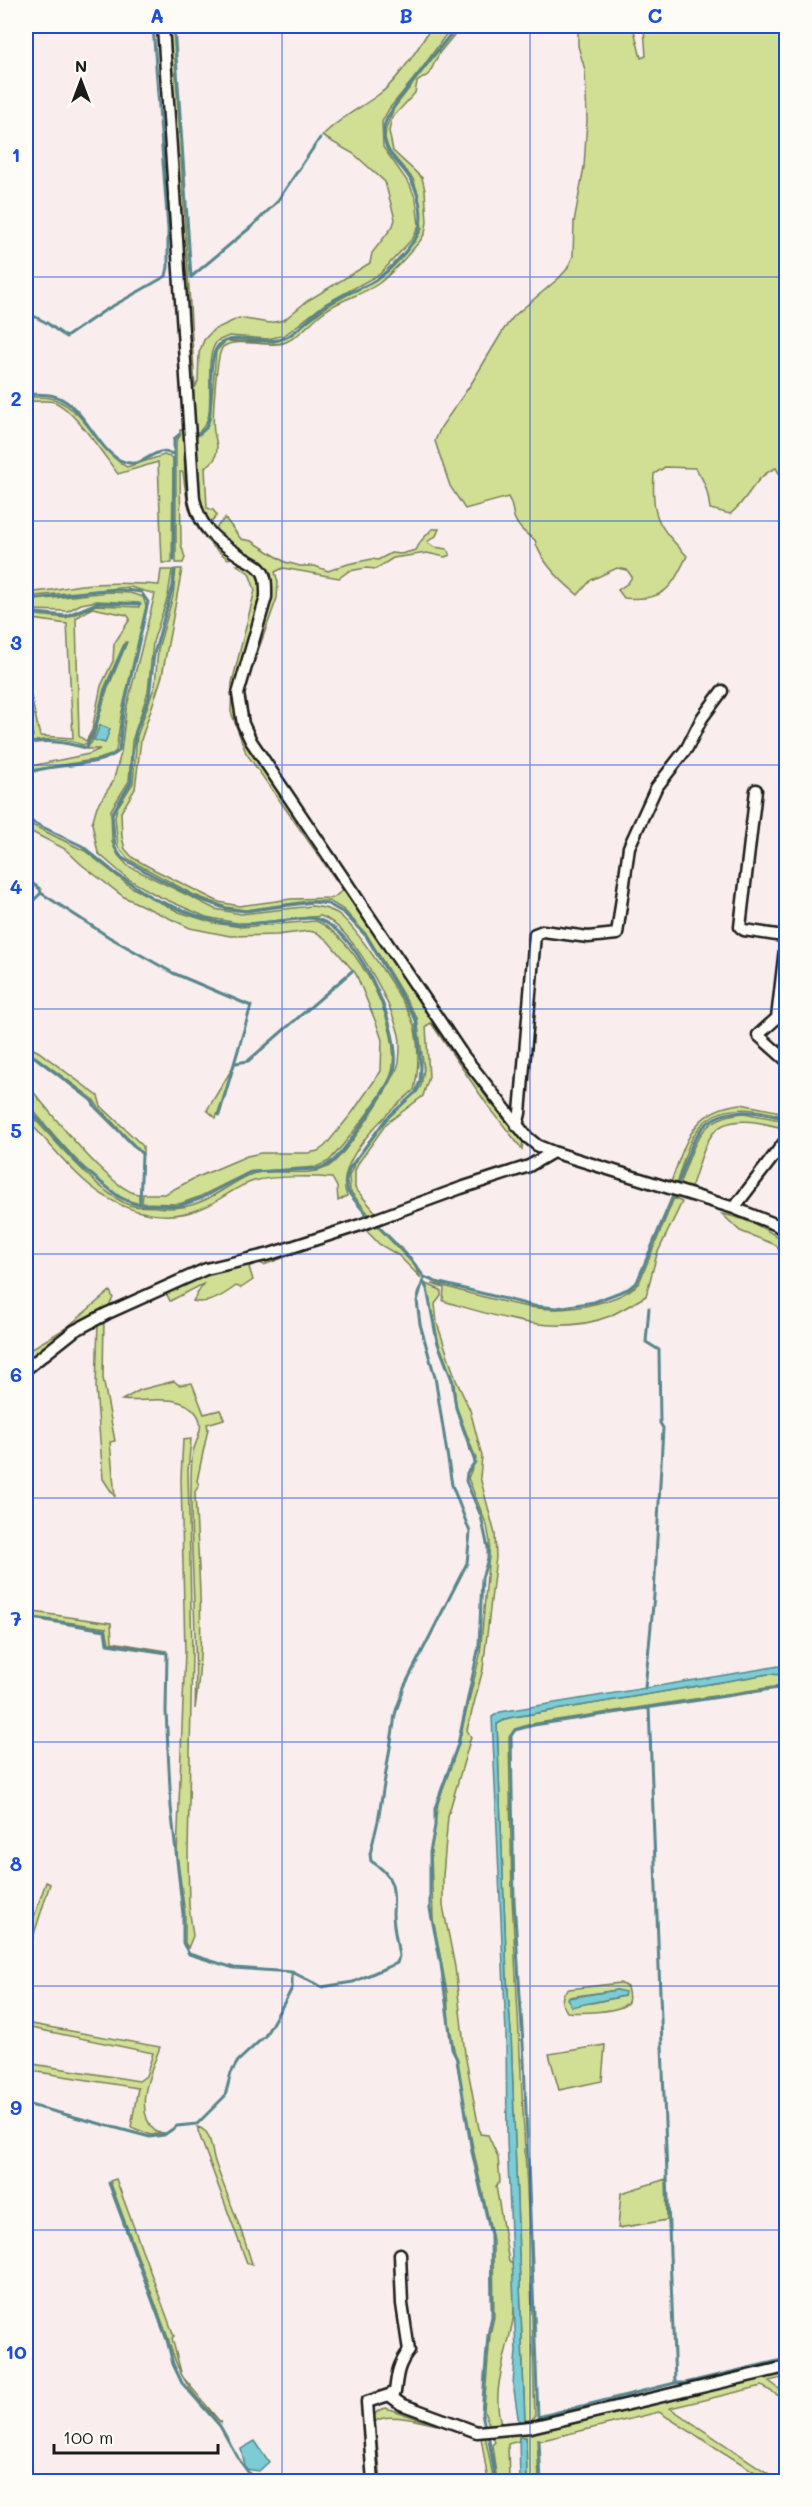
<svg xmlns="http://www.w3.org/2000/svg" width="812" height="2507" viewBox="0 0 812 2507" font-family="Mali,sans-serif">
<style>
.green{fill:#d0df93;stroke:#767e58;stroke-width:1.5;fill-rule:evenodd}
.water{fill:#7cccd6;stroke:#56868c;stroke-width:1.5}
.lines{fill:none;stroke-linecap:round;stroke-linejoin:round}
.stream{stroke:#56868c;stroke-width:3}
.minor-casing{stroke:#1c1c1c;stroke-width:15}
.minor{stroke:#fdfcf7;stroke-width:10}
.grid{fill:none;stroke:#1d4ed8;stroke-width:1.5;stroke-opacity:0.55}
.neatline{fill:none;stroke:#1d4ed8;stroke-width:2}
.grid-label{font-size:20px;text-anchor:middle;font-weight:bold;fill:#1d4ed8}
</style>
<rect width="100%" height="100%" fill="#faeded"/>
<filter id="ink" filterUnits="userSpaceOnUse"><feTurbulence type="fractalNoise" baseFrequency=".0167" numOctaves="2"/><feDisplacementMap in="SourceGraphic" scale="12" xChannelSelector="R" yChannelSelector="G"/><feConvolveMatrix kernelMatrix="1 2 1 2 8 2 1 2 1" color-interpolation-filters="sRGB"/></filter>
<g filter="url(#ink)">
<path class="green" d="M 169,26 L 173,26 L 195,388 L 198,381 L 199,353 L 204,340 L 213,330 L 239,318 L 269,323 L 284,320 L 307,301 L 370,263 L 372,253 L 393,226 L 395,219 L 385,182 L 354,154 L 322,136 C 339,118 359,109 378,95 C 396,83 421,44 432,26 L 452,26 L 421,70 L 389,109 L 382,122 L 383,147 L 410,185 L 416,200 L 419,225 L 413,238 L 380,274 L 325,304 L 285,335 L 268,339 L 229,336 L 217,341 C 199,367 223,410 199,432 L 195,432 Z
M 455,26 L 459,26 L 459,29 L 440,52 L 429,74 L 417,82 L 415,93 L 392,118 L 389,131 L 393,151 L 422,178 L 425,190 L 427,222 L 425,233 L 420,241 C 407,256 394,272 378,284 C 362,295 341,299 325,311 C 312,320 301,336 286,342 C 269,349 237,336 223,347 C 216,353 212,421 214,432 C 216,441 219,448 215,458 C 213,463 209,464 205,467 L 207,508 L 213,510 L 217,515 L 209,526 L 199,509 L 195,434 C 204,434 207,427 210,419 L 216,351 L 226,341 L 274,342 L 288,337 L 329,305 L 380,277 L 415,241 L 422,229 L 418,193 L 413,179 L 389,151 L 385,138 L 386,128 L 394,108 L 453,32 Z
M 578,26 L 633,26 L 641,58 L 646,56 L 644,29 L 650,26 L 786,26 L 786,486 L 776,468 C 753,477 749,500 730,514 L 710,509 C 708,493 705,480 695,468 L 665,467 L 654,474 C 651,518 658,525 687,556 C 671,588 665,602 624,598 L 618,590 L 628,583 L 632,577 L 627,570 L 617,568 L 591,580 L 578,595 C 562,582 540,561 535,540 C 526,534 518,528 514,517 C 512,509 513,505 508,497 L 465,509 L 450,486 L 435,441 L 441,427 L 471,384 L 504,329 L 514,316 L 559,278 L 567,269 L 573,256 L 574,222 L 584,167 L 587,120 L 585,70 L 578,46 Z
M 26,396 C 34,398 46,396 54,399 C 87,411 98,451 127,467 L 164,455 L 173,458 L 172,563 L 162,563 L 158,462 L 118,474 C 105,457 73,408 54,402 C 46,400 34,402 26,401 Z
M 184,429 C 185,461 181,504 202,530 C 211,540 224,549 235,557 L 228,559 L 224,556 C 192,531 187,511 183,472 L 180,472 L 181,544 L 185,558 L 183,563 L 176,563 L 176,441 L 180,436 L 180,430 Z
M 225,518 L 241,539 L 252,541 L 285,562 L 300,566 L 315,566 L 328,571 L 348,564 L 372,559 L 378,560 L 391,553 L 401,554 L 416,550 L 421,541 L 432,529 L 439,529 L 436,536 L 427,542 L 434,547 L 447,549 L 450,555 L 445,557 L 427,553 L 393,558 L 376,569 L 366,568 L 349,571 L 339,578 L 283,568 L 275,572 L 278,582 L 277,598 L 240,701 L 270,583 L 213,531 Z
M 244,564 C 259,572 261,583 261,600 L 234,701 L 241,732 L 248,746 L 489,1101 L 523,1141 L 522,1149 L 486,1103 L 431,1023 L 426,1026 L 429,1077 L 423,1096 L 386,1124 L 359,1162 L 355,1171 L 355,1188 L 378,1215 L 371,1217 L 350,1191 L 349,1176 L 358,1156 L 377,1131 L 393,1112 L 417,1092 L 421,1086 L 424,1069 L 417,1018 L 367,935 L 344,910 L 329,901 L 308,901 L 245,910 L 226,907 L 194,895 L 128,859 L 118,847 L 115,817 L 117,808 L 133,783 L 137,736 L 155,685 L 158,649 L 173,596 L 176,569 L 182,569 L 162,676 L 141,740 L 135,789 L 121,812 L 122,837 L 125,849 L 133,858 L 153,869 L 219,902 L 239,906 L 291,899 L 333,898 L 343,890 L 246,753 L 231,712 L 232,683 L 255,590 L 249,573 L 237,565 Z
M 161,570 L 172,570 L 168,596 L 153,642 L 148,692 L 132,741 L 129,781 L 111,810 L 112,842 L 118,855 L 128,866 L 215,909 L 241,914 L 312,906 C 322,907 334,909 342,917 C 360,933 410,1007 415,1029 C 419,1049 419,1070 414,1090 C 390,1110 332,1162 347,1196 L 338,1201 L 337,1187 L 332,1178 C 312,1176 273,1176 254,1181 C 238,1185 223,1198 209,1205 C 171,1224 130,1215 97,1191 C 70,1171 49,1142 26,1119 L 26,1110 C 49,1133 102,1199 133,1206 C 140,1207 148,1206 156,1207 C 171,1209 186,1208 200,1202 C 218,1195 234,1181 252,1174 C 272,1167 309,1179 329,1166 C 345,1156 396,1080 399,1062 C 400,1053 401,1043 399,1035 C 391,1002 353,928 321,916 L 252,923 L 237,923 L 206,917 L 158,896 L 128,879 L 98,853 L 92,823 L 97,806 L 113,782 L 121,753 L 126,710 L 155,594 L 130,587 L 35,596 L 26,597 L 26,592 C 45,593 63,587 82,585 C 108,582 134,583 159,585 Z
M 109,592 L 130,593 L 143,597 L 146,606 L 121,716 L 116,751 L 111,755 L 99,759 L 26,771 L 26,767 L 89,754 L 100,749 L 86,749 L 92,742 L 106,693 L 127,642 L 125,642 L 104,689 L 96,722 L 87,743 L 83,745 C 65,738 44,738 26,744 L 26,740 L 33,736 L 26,703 L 26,675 L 40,736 L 73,738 L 67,624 L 26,618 L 26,614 L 66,618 L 96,605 L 139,607 L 138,603 L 97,601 L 81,604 L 68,611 L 26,610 L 26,601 ZM 92,608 L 127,615 L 130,619 L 114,644 L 113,661 L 101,686 L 92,730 L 86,741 L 79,736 L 76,618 Z
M 26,822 L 85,851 L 131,887 L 179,912 L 214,923 L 241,927 L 316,921 C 357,937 405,1032 391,1075 C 386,1092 343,1146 329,1161 L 316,1167 L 249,1172 L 199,1197 L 179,1204 L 142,1203 L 143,1194 L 165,1194 L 193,1179 L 247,1156 L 261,1153 L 308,1153 L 318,1151 L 325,1146 L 352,1113 L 381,1071 L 382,1040 L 377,1025 L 356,974 L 327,940 L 317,933 L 309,931 L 277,935 L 230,936 L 190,928 L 124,897 L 82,865 L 65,849 L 26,829 Z
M 26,1045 L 39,1052 L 98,1096 L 101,1106 L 143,1146 L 143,1154 L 99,1108 L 93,1099 L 36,1057 L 26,1052 Z
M 235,1064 L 216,1118 L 207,1110 Z
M 26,1083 C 46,1107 111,1192 139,1194 L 139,1203 C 104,1201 49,1128 26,1102 Z
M 741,1104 L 786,1113 L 786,1117 C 758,1109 720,1101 699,1128 C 687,1142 682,1167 676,1184 L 671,1182 C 686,1142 692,1109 741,1104 Z
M 744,1113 L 786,1121 L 786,1129 C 764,1123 726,1112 711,1136 C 701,1151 697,1173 690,1190 L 679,1185 C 694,1148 697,1116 744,1113 Z
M 674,1198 L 682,1202 L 657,1254 L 646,1296 C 634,1303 622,1310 610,1316 C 556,1338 495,1316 443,1301 L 444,1288 L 432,1284 C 444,1285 456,1290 468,1293 C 513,1304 547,1316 594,1304 C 610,1300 627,1295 639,1283 Z
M 722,1214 C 744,1218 771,1229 786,1245 L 786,1263 L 776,1245 L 740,1231 Z
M 373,1222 L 414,1265 L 421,1278 L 398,1255 L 379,1244 L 362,1226 Z
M 360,1227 L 363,1231 L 312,1247 L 264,1265 L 258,1262 L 249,1267 L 253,1280 L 241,1288 L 236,1286 C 224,1295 209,1305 193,1301 L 203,1284 L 170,1301 L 166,1293 L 114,1317 L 114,1313 L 209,1272 Z
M 426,1284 L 441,1290 L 441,1296 L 435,1304 L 437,1323 L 456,1380 L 470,1410 L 482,1456 L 480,1477 L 495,1534 L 496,1557 L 483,1669 L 467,1730 L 471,1737 L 448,1816 L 443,1876 L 443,1906 L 455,1967 L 465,2054 L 480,2134 L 488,2135 L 498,2157 L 500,2182 L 496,2186 L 509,2262 L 513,2264 C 513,2282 516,2303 513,2320 C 507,2355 490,2391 502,2427 L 490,2428 L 484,2410 L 490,2335 L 494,2317 L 493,2240 L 474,2153 L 449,2023 L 447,1992 L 433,1919 L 431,1851 L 438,1803 L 458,1746 L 480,1655 L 490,1542 L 487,1526 L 468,1478 L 476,1459 L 456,1406 L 454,1383 L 439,1344 Z
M 110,1291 L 113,1298 L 108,1307 L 73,1327 L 26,1361 L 26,1352 L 66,1328 Z
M 104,1318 L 103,1378 L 115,1441 L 110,1442 L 115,1497 L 103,1479 L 96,1388 L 98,1321 Z
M 174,1381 L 179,1385 L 192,1383 L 204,1414 L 220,1410 L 224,1419 L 207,1424 L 208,1429 L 197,1481 L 199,1485 L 195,1492 C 198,1561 206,1641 195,1709 C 198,1634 190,1559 191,1484 C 191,1474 191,1462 193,1452 C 196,1439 206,1426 196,1413 C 181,1392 144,1403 122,1400 L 140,1390 Z
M 191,1439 L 188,1471 L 192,1653 L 188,1854 L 189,1906 L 193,1936 L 188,1948 L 185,1943 L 185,1914 L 177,1855 L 185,1651 L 181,1478 L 183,1440 Z
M 26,1611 L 111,1623 L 112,1642 L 167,1651 L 109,1643 L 106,1628 L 26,1616 Z
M 768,1674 L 786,1675 L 786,1685 L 531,1724 L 515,1729 L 509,1737 L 512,1898 L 530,2248 L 535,2415 L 531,2421 L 532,2425 L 525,2424 L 511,2033 L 507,1978 L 497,1724 L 508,1718 Z
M 46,1882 L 50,1884 L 30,1947 L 26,1953 L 26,1940 Z
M 620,1983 L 627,1987 C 628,1992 630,1997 628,2002 C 621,2013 579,2013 567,2012 L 562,2003 L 563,1994 L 569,1989 ZM 617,1990 L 624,1996 L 592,2003 L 570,2003 L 570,1997 Z
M 26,2023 L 160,2047 C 151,2072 132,2110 156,2132 L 165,2133 L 151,2135 L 131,2127 L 138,2088 L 26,2070 L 26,2063 L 139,2081 L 146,2076 L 153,2053 L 26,2027 Z
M 605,2045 L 602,2081 L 559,2090 L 549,2054 Z
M 198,2127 C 201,2128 204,2130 206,2132 C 211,2138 212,2151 214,2159 C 226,2194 242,2228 252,2264 L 247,2263 L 198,2131 Z
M 116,2179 L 174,2336 L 172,2338 L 182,2376 L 221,2423 C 192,2395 178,2377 168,2338 L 110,2181 Z
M 666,2179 L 667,2220 L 618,2228 L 621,2193 Z
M 786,2362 L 786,2365 L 540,2423 L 540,2419 Z
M 786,2370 L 786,2377 L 769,2381 L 786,2394 L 786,2400 L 762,2386 L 670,2408 L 772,2476 L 769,2481 L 659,2412 L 543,2440 L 537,2439 L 539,2481 L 527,2481 L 526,2437 L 519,2437 L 519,2441 L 508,2444 L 509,2481 L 497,2481 L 492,2445 L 495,2442 L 491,2434 Z
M 386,2408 L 437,2425 C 422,2422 386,2411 375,2422 L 381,2481 L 375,2481 L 372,2417 L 379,2410 Z
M 485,2436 L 494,2481 L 488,2481 L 481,2437 Z"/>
<path class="water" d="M 100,725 L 110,729 L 105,743 L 94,740 Z
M 786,1665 L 786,1675 L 768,1674 L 508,1718 L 497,1724 L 507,1978 L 511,2033 L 525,2424 L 519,2424 L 513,2383 L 516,2352 L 507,2140 L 506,2033 L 492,1717 L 500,1712 Z
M 617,1990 L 625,1992 L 624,1996 L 571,2007 L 568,1998 Z
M 519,2437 L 526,2437 L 527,2481 L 520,2481 Z
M 255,2441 L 269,2462 L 259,2471 L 246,2469 L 241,2449 Z"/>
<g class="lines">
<path class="stream" d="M 174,26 L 191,277 L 251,227 L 276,203 L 320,138
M 26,312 L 47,323 L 66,337 L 104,311 L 166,276 L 168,267 L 168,229 L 153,26
M 26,394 C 34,395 45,393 54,396 C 86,405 97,454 125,462 C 140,467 148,455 160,452 C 164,451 170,453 174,454
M 199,434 L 206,428 L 209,419 C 213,400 206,356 220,344 C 233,332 268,347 287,337 C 301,329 312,314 326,305 C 339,296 356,291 371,283 C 387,274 402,257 413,242 C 426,226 421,199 412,182 C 401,162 380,152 384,127 C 386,110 437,52 450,35 L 454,26
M 174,560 L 174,439 L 180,434
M 174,570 L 173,586 L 154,654 L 149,697 L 136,731 L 132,756 L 131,782 L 112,814 L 115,848 L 122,858 L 152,875 L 194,897 L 227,909 L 245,911 L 313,902 L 328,904 L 344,913 L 366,936 L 416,1020 L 421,1067 L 420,1081 L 416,1092 L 386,1119 L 349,1169 L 346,1181 L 348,1192 L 366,1214
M 26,599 C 64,598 103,585 141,592 L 148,602 L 123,712 L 119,751 C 99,769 51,762 26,774
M 26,612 L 66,616 L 97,603 L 140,604
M 26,745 C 44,738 67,743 86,748 L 95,730 L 104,693 L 125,644
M 26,819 L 82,846 L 115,873 L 154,899 L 197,916 L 218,922 L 239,925 L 309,918 C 354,918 400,1026 395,1066 C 393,1082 346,1149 333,1161 C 328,1165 323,1167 317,1169 L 251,1172 L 202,1198 L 179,1206 L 134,1204 L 119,1197 L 77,1163 L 26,1106
M 26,879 L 40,889 L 41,893 L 32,902 L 26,900
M 41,893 L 109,937 L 173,973 L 251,1006 L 219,1115
M 26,1053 L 36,1058 L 91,1100 L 96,1108 L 142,1154 L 140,1204
M 236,1063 L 248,1061 L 352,971
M 678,1182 C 685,1166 689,1145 700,1131 C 720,1104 758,1111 786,1119
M 378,1226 L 410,1258 L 424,1277 L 436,1282 L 534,1306 L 557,1308 L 594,1302 L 628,1289 L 637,1282 L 672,1198
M 423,1281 L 427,1289 L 437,1341 L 452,1380 L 456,1408 L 475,1462 L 467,1473 L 466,1481 L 481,1516 L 488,1548 L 488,1559 L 482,1578 L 479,1646 L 458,1744 L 435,1808 L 435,1826 L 430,1852 L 430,1909 L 441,1964 L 452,2049 L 457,2059 L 472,2152 L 491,2235 L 492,2316 L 488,2335 L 482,2413 L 485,2427
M 26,1617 L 105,1630 L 107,1644 L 167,1653 L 166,1711 L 171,1807 L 183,1914 L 183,1943 L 189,1954 L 234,1968 L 292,1972 L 322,1987 L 353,1982 L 397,1963 L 399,1956 C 397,1942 393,1927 393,1913 C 395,1889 394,1875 371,1861 L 370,1854 L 378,1821 L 394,1723 C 394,1709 401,1701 404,1687 L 467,1563 L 470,1532 L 452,1485 L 435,1377 L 420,1324 L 417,1301 L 424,1277
M 645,1688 L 654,1595 L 663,1428 L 660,1423 L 659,1350 L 646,1342 L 649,1308
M 649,1707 L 675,2383 L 538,2417 L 524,2060 L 514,1900 L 511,1736 L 515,1730 L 534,1725 L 785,1687 L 786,1705
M 26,2104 L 150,2137 L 164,2135 L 177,2126 L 197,2124 L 225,2096 L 231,2073 L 238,2061 L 265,2036 L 288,1996 L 292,1988 L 292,1972
M 109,2183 L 167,2340 L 173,2364 L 182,2383 L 220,2426 L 238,2458 L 255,2482
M 675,2383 L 685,2383 L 786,2359
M 488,2434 L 496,2482
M 539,2441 L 541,2482
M 26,2477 L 46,2482"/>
<defs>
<path id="minor" d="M 163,26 L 194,499 C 201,532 219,542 245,559 C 250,562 258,565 261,570 C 267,576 266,589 266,597 L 238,694 L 243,724 L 251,741 L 462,1054 L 527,1137 L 538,1146 L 553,1152 L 734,1208 L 777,1225 L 786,1233
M 756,790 L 740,927 L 744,930 L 783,936 L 786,940 L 777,1018
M 786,1010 L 758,1035 L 786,1060
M 517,1126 L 520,1113 L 535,934 L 543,931 L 588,937 L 617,934 L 629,847 L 656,788 L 687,748 L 702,718 L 722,691
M 734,1208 L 786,1140
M 26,1369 L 74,1331 L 108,1313 L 206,1269 L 270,1254 L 360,1225 L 461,1188 L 529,1166 L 553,1152
M 389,2395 L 395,2392 C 397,2375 398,2364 409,2351 L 402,2304 L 400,2254
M 373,2482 L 367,2402 L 389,2395 L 401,2404 L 477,2432 L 531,2427 L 786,2367"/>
</defs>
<use href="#minor" class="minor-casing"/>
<use href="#minor" class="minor"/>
</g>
</g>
<path class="grid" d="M 282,26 L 282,2482M 530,26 L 530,2482M 26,277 L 786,277M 26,521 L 786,521M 26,765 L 786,765M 26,1009 L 786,1009M 26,1254 L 786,1254M 26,1498 L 786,1498M 26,1742 L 786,1742M 26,1986 L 786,1986M 26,2230 L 786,2230"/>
<rect width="812" height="2507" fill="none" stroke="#fdfcf7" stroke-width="66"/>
<g transform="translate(81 81)" stroke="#fdfcf7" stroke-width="4.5" paint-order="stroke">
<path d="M0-4.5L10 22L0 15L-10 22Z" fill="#1c1c1c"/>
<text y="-9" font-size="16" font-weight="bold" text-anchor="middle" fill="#1c1c1c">N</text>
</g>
<path d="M54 2444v9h164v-9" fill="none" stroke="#1c1c1c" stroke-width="3"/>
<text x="63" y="2444" font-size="18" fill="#1c1c1c" stroke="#fdfcf7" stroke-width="4.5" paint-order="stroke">100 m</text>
<rect x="33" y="33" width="746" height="2441" class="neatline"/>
<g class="grid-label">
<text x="157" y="23">A</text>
<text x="406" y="23">B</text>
<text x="655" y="23">C</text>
<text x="16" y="162">1</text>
<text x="16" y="406">2</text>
<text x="16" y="650">3</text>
<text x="16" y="894">4</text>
<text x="16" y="1138">5</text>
<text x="16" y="1382">6</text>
<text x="16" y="1626">7</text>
<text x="16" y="1871">8</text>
<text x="16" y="2115">9</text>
<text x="16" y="2359">10</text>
</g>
</svg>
